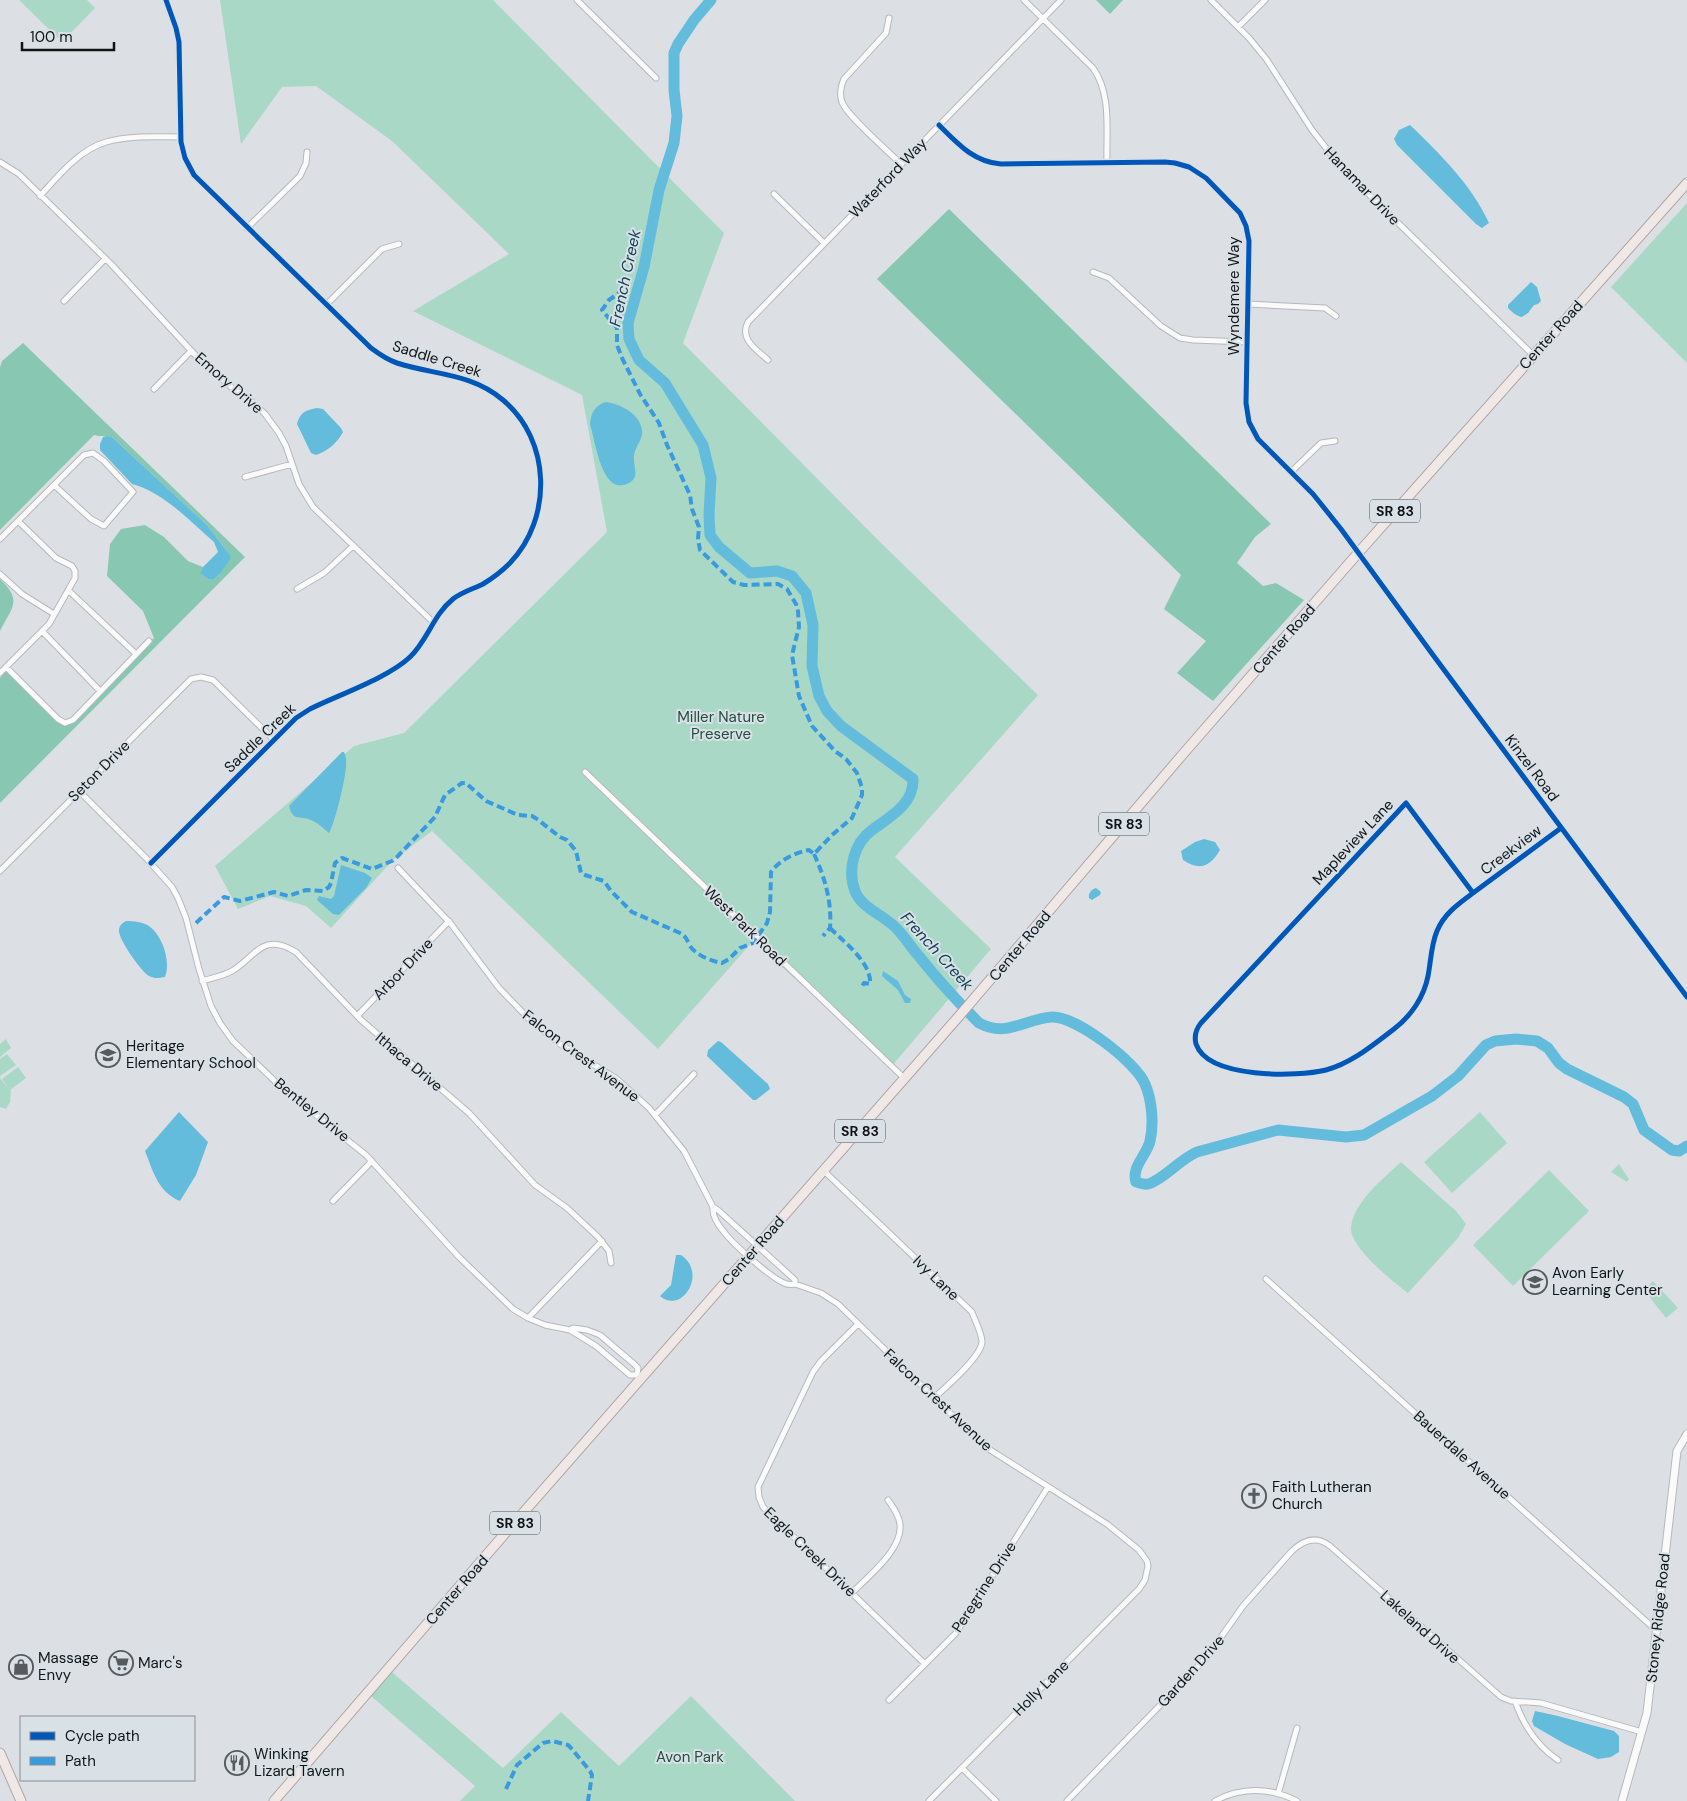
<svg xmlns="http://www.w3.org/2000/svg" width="1687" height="1801" viewBox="0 0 1687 1801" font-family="'DM Sans',sans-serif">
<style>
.green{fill:#aad8c6}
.forest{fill:#88c8b2}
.water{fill:#64bcdc}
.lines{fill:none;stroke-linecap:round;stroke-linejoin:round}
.river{stroke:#64bcdc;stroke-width:11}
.minor-casing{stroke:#b6b8bb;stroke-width:7}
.tertiary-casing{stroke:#b6b8bb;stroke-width:9}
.primary-casing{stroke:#b1a4a3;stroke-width:11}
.minor{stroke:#fafafb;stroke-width:5}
.tertiary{stroke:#fafafb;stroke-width:7}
.primary{stroke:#f0e8e7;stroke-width:9}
.quiet{stroke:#3a9adf;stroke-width:4;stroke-dasharray:8 4;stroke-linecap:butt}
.cycleway-casing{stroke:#d9e1e7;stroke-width:8}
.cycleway{stroke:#0057b8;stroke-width:5}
.labels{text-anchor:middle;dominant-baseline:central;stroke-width:4;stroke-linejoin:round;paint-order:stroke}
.shield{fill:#d9e1e7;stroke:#4d5255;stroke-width:1}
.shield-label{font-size:14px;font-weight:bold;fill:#111416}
.street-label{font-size:15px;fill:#111416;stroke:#d9e1e7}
.park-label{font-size:15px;fill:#204e3b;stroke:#d9e1e7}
.poi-label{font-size:15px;fill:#111416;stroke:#d9e1e7;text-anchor:start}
.water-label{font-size:16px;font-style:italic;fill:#0f4254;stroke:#d9e1e7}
</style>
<rect width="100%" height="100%" fill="#dce0e4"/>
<path class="green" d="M 19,0 L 87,0 L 95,8 L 62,42 Z
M 220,0 L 493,0 L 724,233 L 683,343 L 882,544 L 1038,695 L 895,857 L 991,949 L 892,1066 L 753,941 L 658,1049 L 432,831 L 392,861 L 331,928 L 306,906 L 270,896 L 238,909 L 215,866 L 354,746 L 404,733 L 607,532 L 582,395 L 413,311 L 509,254 L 392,141 L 316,86 L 282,87 L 241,144 Z
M 1687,203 L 1687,363 L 1611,287 Z
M 6,1039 L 11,1048 L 0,1057 L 0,1044 Z
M 7,1054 L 16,1065 L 0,1076 L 0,1059 Z
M 18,1067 L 26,1078 L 10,1090 L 2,1079 Z
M 0,1078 L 11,1091 L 10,1102 L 6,1109 L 0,1107 Z
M 1480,1112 L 1507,1143 L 1452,1193 L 1424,1162 Z
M 1401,1162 L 1456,1211 L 1466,1224 L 1458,1238 L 1408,1293 C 1393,1282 1350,1247 1351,1228 C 1353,1202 1384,1178 1401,1162 Z
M 1619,1164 L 1629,1179 L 1627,1182 L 1611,1172 Z
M 1549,1170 L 1589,1211 L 1513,1286 L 1473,1245 Z
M 1653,1281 L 1678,1308 L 1666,1318 L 1644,1290 Z
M 392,1672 L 503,1768 L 561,1712 L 619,1766 L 691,1696 L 795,1801 L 460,1801 L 475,1786 L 371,1696 Z"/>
<path class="forest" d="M 1096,0 L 1123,0 L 1110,14 Z
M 949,209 L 1271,524 L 1255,537 L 1237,563 L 1263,586 L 1276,583 L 1304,600 L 1213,701 L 1177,673 L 1206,641 L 1164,609 L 1181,575 L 877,279 Z
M 23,343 L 245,557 L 0,803 L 0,678 L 6,671 L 64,725 L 93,702 L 154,638 L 143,611 L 107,576 L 110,544 L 121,529 L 145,525 L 164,537 L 188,561 L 203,567 L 201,573 L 208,579 L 213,580 L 220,574 L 227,551 L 207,525 L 112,437 C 106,436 100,437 94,435 L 0,530 L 0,367 L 2,361 Z
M 0,579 C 23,601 12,607 0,631 Z"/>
<path class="water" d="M 1410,125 C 1441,155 1471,184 1489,223 L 1482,228 L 1476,224 L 1397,145 L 1394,139 L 1399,130 Z
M 1531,282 L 1537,287 L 1541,301 L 1538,304 L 1534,305 L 1528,313 L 1522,317 C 1516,316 1512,312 1508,308 L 1508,305 Z
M 606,402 C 622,404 644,416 642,435 C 640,443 634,449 634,457 C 633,468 642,480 624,485 C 601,491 595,440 590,424 C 591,413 595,405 606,402 Z
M 317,408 L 323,409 L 341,428 L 343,432 C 337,443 328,451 316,455 L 311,453 L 297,424 C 300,412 306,410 317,408 Z
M 107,436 L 112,437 L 207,525 L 227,551 L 231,558 L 220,574 L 213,580 L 208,579 L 200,573 L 203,567 L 218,552 L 214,542 C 192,523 162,491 132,484 L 100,450 L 100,444 L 103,437 Z
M 342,752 L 344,752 C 345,755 346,757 346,760 C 348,771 335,823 329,833 C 323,828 318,823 311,820 C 299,815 293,822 289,806 Z
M 1204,839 L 1215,842 L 1220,850 C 1210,867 1200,871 1183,860 L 1181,851 L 1195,842 Z
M 341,865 L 365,873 L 372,878 L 366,888 L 339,915 L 333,914 L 317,900 L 319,896 L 331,899 L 334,896 Z
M 1096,888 L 1101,892 L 1100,895 L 1092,900 L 1089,898 C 1088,893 1092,889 1096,888 Z
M 126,921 C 134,921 143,922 149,926 C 163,936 171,962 165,977 C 159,978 155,979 149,976 C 141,971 117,938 119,929 C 120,925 122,923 126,921 Z
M 883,971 L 898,981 L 905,995 L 911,999 L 910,1003 L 905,1003 L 898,990 L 882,976 Z
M 718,1041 L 721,1042 L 768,1084 L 770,1089 L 756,1100 L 753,1100 L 707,1056 L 708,1050 Z
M 179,1112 L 208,1142 L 196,1175 L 180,1201 C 158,1192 153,1171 145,1151 Z
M 676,1255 L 681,1255 C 708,1273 682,1315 660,1296 L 671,1285 Z
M 1535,1711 L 1558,1716 L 1614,1731 L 1619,1736 L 1619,1752 L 1611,1757 L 1598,1759 L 1565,1744 L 1534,1726 L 1532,1721 Z"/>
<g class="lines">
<path class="river" d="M 711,0 L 694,20 L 678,44 L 674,53 L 674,90 L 677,116 L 674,143 L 659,190 L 644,267 L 628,323 L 629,339 L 639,360 L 665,383 L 703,445 L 711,478 L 709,515 L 710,535 L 719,547 L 750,573 L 777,571 L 792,576 L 806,593 L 813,625 L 812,666 L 819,696 L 827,711 L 841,726 L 913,779 C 914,804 890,817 872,830 C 854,843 847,870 855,891 C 861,907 881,914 894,926 C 903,934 910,946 918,955 C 937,979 958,1002 979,1023 C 1007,1038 1024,1019 1052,1017 C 1076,1016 1136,1062 1145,1084 C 1152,1100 1154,1124 1150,1141 C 1147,1155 1131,1167 1136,1182 C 1140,1183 1144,1185 1148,1184 C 1163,1180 1180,1159 1197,1152 L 1278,1130 L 1346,1137 L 1364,1135 L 1432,1096 L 1458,1076 L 1486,1045 L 1495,1041 L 1516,1039 L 1537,1041 L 1548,1048 L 1559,1063 L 1567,1069 L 1624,1097 L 1633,1104 L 1644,1130 L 1672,1150 L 1679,1151 L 1687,1146"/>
<defs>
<path id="minor" d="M 577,0 L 656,78
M 1024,0 L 1093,68 C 1112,95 1106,131 1107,163
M 1211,0 L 1249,38 L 1267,60 L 1312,130 L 1341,167 L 1533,355
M 889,18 L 886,33 L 844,79 C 841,86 839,94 842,102 C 847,116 889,152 901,164
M 1238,27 L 1265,0
M 939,125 C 958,144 974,162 1001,164 L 1165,162 L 1175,163 L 1189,167 L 1206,178 L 1240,213 L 1246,226 L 1249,241 L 1246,403 L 1249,422 L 1258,439 L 1313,494 L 1341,529 L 1433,655 L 1687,997
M 0,162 L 19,174 L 112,265 L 197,357 L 231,387 L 248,398 L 265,414 L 279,433 L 286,446 L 299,484 L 313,507 L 433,622
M 774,194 L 824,243
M 40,196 C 59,175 79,150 106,142 C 129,135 157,137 181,137
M 247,228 L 300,176 L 306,163 L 307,152
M 1093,272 L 1109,278 L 1161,326 L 1180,338 L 1193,340 L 1247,342
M 64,301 L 105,259
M 1248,304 L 1325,308 L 1336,316
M 326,305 L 382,249 L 399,244
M 768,360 C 756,349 739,339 748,322 L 1061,0
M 154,389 L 191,351
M 1291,472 L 1321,443 L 1335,441
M 245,477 L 292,464
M 0,539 L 84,455 L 93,453 L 104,461 L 133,492 L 104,526 L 91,519 L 54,485
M 0,574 L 22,594 L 54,614
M 297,589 L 324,573 L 353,546
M 68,590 L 136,654
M 42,631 L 100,691
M 6,667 L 58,719 L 65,723 L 73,720 L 149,641
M 0,673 L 49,624 L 75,578 L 75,571 L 72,566 L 56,558 L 18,521
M 585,772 L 905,1079
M 79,791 L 146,858 L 172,887 L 178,898 L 186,918 L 199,969 L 211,1006 L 220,1023 L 233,1041 L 281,1087 L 366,1155 L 459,1257 L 513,1309 L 528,1318 L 545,1325 L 570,1330 L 573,1328 L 587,1330 L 600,1335 L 634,1364 L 638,1368 L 637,1375 L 630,1375 L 596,1346 L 570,1330
M 151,863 L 296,718 L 310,709 C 338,695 388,678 410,657 C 428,640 433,615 453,599 C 462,592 473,589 483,584 C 493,578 502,571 510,563 C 553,518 551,440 503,400 C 472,373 434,375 397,363 C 388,360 379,354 371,348 L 194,175 L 185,158 L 181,142 L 179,42 L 176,28 L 166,0
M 398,868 L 451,924 L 499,988 L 531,1021 L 560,1044 L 617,1079 L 649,1108 L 684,1151 L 713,1207
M 0,871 L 191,679 L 201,677 L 213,680 L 274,740
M 1473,893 L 1406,803 L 1201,1023 C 1196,1029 1194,1036 1196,1044 C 1208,1079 1298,1077 1326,1070 C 1352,1063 1373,1045 1394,1029 C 1411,1016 1424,997 1428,976 C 1431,961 1431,945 1437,931 C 1444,914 1458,904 1473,893 L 1561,828
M 202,981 C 212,978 223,976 232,971 C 256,957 262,931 296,952 L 361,1020 L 469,1113 L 535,1185 L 567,1208 L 598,1237 L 609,1251 L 611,1263
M 357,1016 L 449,921
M 655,1115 L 694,1074
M 824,1171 L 972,1312 C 975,1321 982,1333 982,1342 C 981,1357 946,1387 934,1398
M 333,1201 L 372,1161
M 713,1207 L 718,1210 L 795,1280 L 795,1284 C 791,1285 788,1285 784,1283 C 771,1278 733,1244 724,1232 C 718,1225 712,1216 713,1207 Z
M 1266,1279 L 1657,1631
M 795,1284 L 821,1293 L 838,1304 L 984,1446 L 1107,1524 L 1139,1550 L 1147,1561 L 1148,1566 L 1145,1580 L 1139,1589 L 929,1801
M 528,1318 L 602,1241
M 858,1324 L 821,1361 L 813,1372 L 758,1487 L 759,1497 L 763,1507 L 925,1664
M 852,1593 C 868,1576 903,1550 900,1524 C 899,1515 893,1507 888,1500
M 889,1700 L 956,1633 L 1048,1487
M 1515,1701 C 1523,1724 1537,1746 1558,1760
M 962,1768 L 996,1801
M 1278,1794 L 1297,1728
M 1067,1801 L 1207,1657 L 1243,1606 L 1291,1552 C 1303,1540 1316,1535 1330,1546 L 1501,1697 L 1511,1701 L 1541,1703 L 1642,1732
M 1215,1801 C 1241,1787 1270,1787 1297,1801"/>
<path id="tertiary" d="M 1622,1801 L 1647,1713 L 1677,1451 L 1687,1434"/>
<path id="primary" d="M 0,1753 L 21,1801
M 274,1801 L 508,1530 L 960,1015 L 1183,754 L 1359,552 L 1687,183"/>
</defs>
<use href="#minor" class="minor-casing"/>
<use href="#tertiary" class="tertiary-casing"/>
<use href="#primary" class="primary-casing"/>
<use href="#minor" class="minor"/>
<use href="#tertiary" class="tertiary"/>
<use href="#primary" class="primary"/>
<path class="quiet" d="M 814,854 C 825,878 832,902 830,928 L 823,936
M 196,923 L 224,897 L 240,901 L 274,892 L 288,896 L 306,890 L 323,891 L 329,887 L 331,883 L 335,863 L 342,858 L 372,869 L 392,861 L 397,857 L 435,817 L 445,795 L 462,783 L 466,783 L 486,801 L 518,815 L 532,816 L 537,819 L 560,837 L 567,840 L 576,851 L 581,873 L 585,875 L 604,881 L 611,891 L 632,912 L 680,933 C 686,936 687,940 690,946 C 696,955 711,961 722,963 L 729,959 L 740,948 L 753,943 L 767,923 L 770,912 L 771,872 C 778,861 796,852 809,850 L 814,854 L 832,835 L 852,818 L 862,795 L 862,788 L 857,773 L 846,759 L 835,751 L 812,726 L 799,696 L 792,655 L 799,627 L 798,611 L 796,604 L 787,589 L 778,584 L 744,585 L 733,582 L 700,550 L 698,539 L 699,527 L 692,509 L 690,495 L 667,445 L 659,423 L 640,394 L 622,358 L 617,345 L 617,328 L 602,310 L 609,300 L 623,290
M 830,928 C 844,942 872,963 870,984 L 864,983 L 861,989
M 506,1789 L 517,1765 L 543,1743 L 552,1741 L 568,1745 L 571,1748 L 590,1771 L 592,1775 L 588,1801"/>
<defs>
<path id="cycleway" d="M 939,125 C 958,144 974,162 1001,164 L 1165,162 L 1175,163 L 1189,167 L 1206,178 L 1240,213 L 1246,226 L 1249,241 L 1246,403 L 1249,422 L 1258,439 L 1313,494 L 1341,529 L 1433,655 L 1687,997
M 151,863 L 296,718 L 310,709 C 338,695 388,678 410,657 C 428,640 433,615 453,599 C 462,592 473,589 483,584 C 493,578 502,571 510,563 C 553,518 551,440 503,400 C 472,373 434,375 397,363 C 388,360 379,354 371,348 L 194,175 L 185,158 L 181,142 L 179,42 L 176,28 L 166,0
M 1473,893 L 1406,803 L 1201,1023 C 1196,1029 1194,1036 1196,1044 C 1208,1079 1298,1077 1326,1070 C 1352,1063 1373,1045 1394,1029 C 1411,1016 1424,997 1428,976 C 1431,961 1431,945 1437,931 C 1444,914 1458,904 1473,893 L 1561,828"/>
</defs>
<use href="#cycleway" class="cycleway-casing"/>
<use href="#cycleway" class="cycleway"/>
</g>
<defs>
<symbol id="school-ring" viewBox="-11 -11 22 22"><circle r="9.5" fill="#d9e1e7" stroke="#585b5e" stroke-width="1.5"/><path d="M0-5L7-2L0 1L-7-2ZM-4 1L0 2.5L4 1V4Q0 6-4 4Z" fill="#585b5e"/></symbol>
<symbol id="church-ring" viewBox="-11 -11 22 22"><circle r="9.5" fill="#d9e1e7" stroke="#585b5e" stroke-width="1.5"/><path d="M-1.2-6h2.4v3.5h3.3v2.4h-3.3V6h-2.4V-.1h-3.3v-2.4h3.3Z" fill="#585b5e"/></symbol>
<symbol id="supermarket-ring" viewBox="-11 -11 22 22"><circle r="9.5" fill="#d9e1e7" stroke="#585b5e" stroke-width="1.5"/><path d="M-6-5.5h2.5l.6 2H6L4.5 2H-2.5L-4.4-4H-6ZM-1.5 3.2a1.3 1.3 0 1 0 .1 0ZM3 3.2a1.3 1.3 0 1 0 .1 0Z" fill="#585b5e"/></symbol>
<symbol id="shop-ring" viewBox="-11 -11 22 22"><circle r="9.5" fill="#d9e1e7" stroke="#585b5e" stroke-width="1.5"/><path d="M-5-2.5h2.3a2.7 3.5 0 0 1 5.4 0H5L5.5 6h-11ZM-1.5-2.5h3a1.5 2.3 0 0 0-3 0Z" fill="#585b5e"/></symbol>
<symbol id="restaurant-ring" viewBox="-11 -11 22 22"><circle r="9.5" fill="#d9e1e7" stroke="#585b5e" stroke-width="1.5"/><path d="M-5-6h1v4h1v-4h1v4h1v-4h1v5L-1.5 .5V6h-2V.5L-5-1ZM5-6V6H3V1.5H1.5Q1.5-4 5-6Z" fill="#585b5e"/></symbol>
</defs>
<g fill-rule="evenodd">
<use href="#school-ring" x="94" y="1041" width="28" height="28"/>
<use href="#school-ring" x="1521" y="1268" width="28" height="28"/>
<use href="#church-ring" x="1240" y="1482" width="28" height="28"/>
<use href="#supermarket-ring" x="107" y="1649" width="28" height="28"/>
<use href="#shop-ring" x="7" y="1653" width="28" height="28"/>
<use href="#restaurant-ring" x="223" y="1749" width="28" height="28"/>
</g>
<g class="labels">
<g class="shield">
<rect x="1370" y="499.5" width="50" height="23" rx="4"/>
<rect x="1099" y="812.5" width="50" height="23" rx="4"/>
<rect x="835" y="1119.5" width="50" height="23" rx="4"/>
<rect x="490" y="1511.5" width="50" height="23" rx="4"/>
</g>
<g class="shield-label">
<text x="1395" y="511">SR 83</text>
<text x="1124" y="824">SR 83</text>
<text x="860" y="1131">SR 83</text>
<text x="515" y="1523">SR 83</text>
</g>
<g class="street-label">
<text transform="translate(888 178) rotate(-46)">Waterford Way</text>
<text transform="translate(1362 186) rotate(46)">Hanamar Drive</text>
<text transform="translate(1234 296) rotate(-90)">Wyndemere Way</text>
<text transform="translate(1551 335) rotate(-48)">Center Road</text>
<text transform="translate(437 359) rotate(17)">Saddle Creek</text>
<text transform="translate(229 383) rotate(41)">Emory Drive</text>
<text transform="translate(1284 639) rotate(-49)">Center Road</text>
<text transform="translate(260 738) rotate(-44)">Saddle Creek</text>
<text transform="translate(1532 768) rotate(53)">Kinzel Road</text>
<text transform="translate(99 771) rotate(-45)">Seton Drive</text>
<text transform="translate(1353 842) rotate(-47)">Mapleview Lane</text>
<text transform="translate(1511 850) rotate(-37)">Creekview</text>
<text transform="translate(745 926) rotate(44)">West Park Road</text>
<text transform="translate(1020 946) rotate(-50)">Center Road</text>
<text transform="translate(403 969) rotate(-46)">Arbor Drive</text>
<text transform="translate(581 1056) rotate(37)">Falcon Crest Avenue</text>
<text transform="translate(409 1062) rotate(40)">Ithaca Drive</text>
<text transform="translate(312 1110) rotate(39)">Bentley Drive</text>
<text transform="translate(753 1251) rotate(-49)">Center Road</text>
<text transform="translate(936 1278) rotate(44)">Ivy Lane</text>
<text transform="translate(938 1400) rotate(43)">Falcon Crest Avenue</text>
<text transform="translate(1462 1455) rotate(42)">Bauerdale Avenue</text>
<text transform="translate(810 1552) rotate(44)">Eagle Creek Drive</text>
<text transform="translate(984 1587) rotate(-57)">Peregrine Drive</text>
<text transform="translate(457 1590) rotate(-49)">Center Road</text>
<text transform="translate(1658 1618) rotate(-84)">Stoney Ridge Road</text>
<text transform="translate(1420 1627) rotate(42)">Lakeland Drive</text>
<text transform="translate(1191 1671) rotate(-48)">Garden Drive</text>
<text transform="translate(1041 1688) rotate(-45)">Holly Lane</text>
</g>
<g class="park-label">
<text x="721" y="717">Miller Nature<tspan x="721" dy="17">Preserve</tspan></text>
<text x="690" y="1757">Avon Park</text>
</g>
<g class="poi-label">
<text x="126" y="1046">Heritage<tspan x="126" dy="17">Elementary School</tspan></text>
<text x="1552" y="1273">Avon Early<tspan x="1552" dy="17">Learning Center</tspan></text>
<text x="1272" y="1487">Faith Lutheran<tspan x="1272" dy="17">Church</tspan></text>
<text x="38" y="1658">Massage<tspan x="38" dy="17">Envy</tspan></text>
<text x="138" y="1663">Marc's</text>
<text x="254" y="1754">Winking<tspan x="254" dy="17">Lizard Tavern</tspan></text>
</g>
<g class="water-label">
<text transform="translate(625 278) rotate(-78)">French Creek</text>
<text transform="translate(937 951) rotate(48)">French Creek</text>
</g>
</g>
<rect x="20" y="1716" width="175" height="65" fill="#d9e1e7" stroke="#898f93"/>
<rect x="30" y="1732" width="25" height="8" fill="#0057b8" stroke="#898f93"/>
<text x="65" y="1741" font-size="15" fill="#111416">Cycle path</text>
<rect x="30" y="1757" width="25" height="8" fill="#3a9adf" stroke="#898f93"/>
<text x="65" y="1766" font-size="15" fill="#111416">Path</text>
<path d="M22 42v8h92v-8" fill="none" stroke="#111416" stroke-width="2.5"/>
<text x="30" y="42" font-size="15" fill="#111416" stroke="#d9e1e7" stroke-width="4" paint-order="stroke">100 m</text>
</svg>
